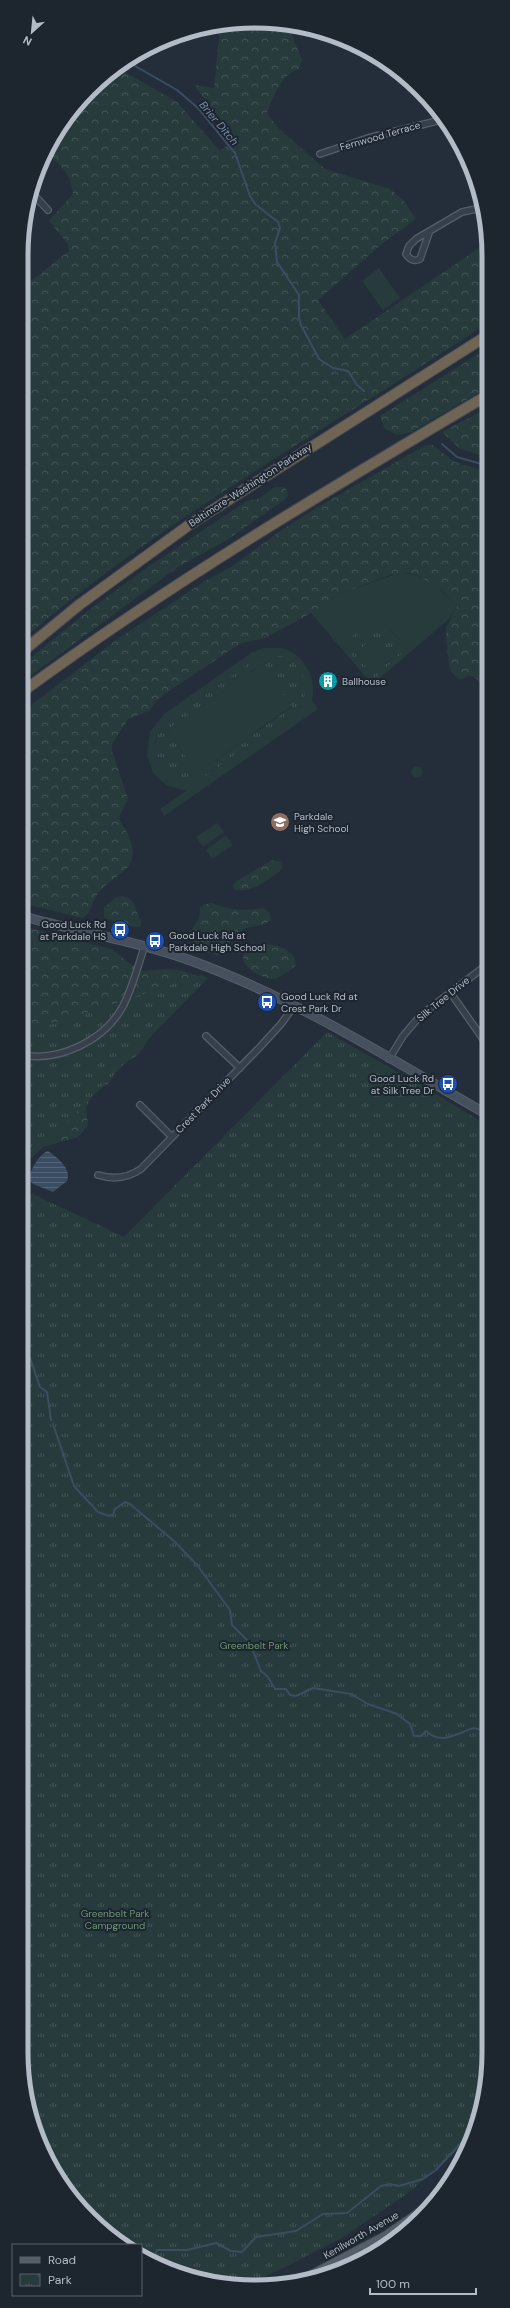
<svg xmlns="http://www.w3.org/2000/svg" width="510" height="2308" viewBox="0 0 510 2308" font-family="'DM Sans',sans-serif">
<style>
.green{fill:#273b3c;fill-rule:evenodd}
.forest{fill:url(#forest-crowns)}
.park{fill:url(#park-tufts);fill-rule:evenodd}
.water{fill:url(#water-rules)}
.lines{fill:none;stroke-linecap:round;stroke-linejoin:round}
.stream{stroke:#3a4d62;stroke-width:2}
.minor-casing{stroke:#555e68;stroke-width:8}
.secondary-casing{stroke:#555e68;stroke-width:10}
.primary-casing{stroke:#404953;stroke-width:11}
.motorway-casing{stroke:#434b55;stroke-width:12}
.minor{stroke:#37404a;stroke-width:5.5}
.secondary{stroke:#464f5d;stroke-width:8}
.primary{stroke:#555f6a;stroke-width:9}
.motorway{stroke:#706455;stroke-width:10}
.labels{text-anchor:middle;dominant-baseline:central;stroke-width:4;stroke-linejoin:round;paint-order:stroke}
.street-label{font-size:10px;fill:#b3bbc6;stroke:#1d252f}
.poi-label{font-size:10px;fill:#b3bbc6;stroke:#1d252f;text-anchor:start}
.park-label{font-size:10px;fill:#6b9673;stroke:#1d252f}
.water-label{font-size:11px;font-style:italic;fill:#758da8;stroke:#1d252f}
.rim{fill:none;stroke:#b3bbc6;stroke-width:5}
</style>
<defs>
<pattern id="forest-crowns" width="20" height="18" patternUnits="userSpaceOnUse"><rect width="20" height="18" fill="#273b3c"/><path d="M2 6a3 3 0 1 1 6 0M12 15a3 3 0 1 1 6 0" fill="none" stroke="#445557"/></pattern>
<pattern id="park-tufts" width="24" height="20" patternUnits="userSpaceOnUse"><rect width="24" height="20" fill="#273b3c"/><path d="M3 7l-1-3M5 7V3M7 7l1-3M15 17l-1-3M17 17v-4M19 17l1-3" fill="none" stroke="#445557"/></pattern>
<pattern id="water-rules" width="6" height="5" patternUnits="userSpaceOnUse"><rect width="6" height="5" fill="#3a4d62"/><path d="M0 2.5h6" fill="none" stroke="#546577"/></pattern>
</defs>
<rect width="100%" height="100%" fill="#242e3a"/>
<path class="green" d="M 379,268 L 400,298 L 383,310 L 362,281 Z
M 399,573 C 424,573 441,589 457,606 L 449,619 L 374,683 L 370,682 L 311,613 L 337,595 ZM 391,631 L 399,638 L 404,648 L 376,675 L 375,680 L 345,647 Z
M 372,638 L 379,639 L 391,653 L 391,659 L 375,673 L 371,673 L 357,657 L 358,652 Z
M 263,648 C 271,648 278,647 285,649 C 306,656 317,680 312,701 L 318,709 L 164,816 L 160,809 L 186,791 L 166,785 L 153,773 L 147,755 L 150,732 L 164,714 L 251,653 ZM 265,656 L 296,666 L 302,674 L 301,707 L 298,710 L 200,780 L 181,782 L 165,774 L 155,741 L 161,729 L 255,659 Z
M 262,664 L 292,706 L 197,773 L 167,730 Z
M 217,823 L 224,832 L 203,847 L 196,837 Z
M 226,835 L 233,845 L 212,859 L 206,850 Z"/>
<path class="forest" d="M 287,24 L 302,60 L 299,69 C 280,75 274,96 267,113 L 277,127 L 325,169 L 390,189 L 403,200 L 416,219 L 383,243 L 318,300 L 345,339 L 488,242 L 488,323 C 332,427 166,516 23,639 L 23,339 L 31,332 L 23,320 L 23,287 L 69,251 L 68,244 L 49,221 L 73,194 C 71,174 62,166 47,154 L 52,138 L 112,70 L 116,67 L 177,102 L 220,151 L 235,140 L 194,85 L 214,88 L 220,27 Z
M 488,348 L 488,387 L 411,432 L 398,435 L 385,429 L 380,416 Z
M 488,408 L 488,458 L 459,448 L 442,432 Z
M 426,445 L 432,445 L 455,462 L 488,472 L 488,699 C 484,692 480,677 471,676 C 466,675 464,680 459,679 L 451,672 L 449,666 L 446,637 L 446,628 L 457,606 L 444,592 L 419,576 L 409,573 L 390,575 L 337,595 L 311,613 L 265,638 L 241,643 L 166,693 L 156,701 L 149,711 L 128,719 L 112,744 L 112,751 L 128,799 L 119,817 C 121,825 127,831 130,839 C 141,871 116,872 99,892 C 93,898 91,914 83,918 L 22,903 L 22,712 L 119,638 L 205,581 L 231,567 L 279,532 L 318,507 Z
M 275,487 L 283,487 L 287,490 L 288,496 L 284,500 L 227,540 L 178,567 L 22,682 L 23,664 L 88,611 L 148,567 L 247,501 L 258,499 Z
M 272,860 L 280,862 L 282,865 L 281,870 C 269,879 250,895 234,889 L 233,885 L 237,881 Z
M 121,896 C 134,897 134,905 138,915 C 140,920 143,922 140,927 L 129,926 L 104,918 L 104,908 L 115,898 Z
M 212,903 C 231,911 245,911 263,908 L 270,913 L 271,920 L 265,924 L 246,928 L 235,935 L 219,956 L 198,950 L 193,945 L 190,933 L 199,918 L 200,908 L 206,904 Z
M 22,926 L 111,949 L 140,971 C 169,969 175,966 203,978 L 150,1037 L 138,1055 L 129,1060 L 115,1073 L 108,1084 L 94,1094 L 86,1107 L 88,1126 L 78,1137 L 43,1147 L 22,1166 Z
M 263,944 C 276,944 295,949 296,965 L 289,971 L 275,979 C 251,978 224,952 263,944 Z"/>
<path class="park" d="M 379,626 C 391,631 403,637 404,651 L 372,681 L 345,647 C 354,632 362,627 379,626 ZM 372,638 L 379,639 L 391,653 L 391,659 L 375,673 L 371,673 L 357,657 L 358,652 Z
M 265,656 C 271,656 278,655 284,657 C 305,665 312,693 298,710 L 200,780 C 163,792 141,753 165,724 L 255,659 ZM 262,664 L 292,707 L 197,773 L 167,730 Z
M411.5 772a5.5 5.5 0 1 1 11 0a5.5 5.5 0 1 1-11 0Z
M 201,975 L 208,978 L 22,1168 L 22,1034 Z
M 327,1032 L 431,1091 L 488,1126 L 487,2083 L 470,2139 L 411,2191 L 340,2239 L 247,2286 L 240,2287 L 152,2263 L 141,2255 L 141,2245 L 127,2245 L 89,2218 L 39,2142 L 21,2053 L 22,1189 L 124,1237 Z"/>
<path class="water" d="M 48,1151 C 57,1157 72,1169 67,1181 L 53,1192 L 33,1184 L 29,1180 C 29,1171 40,1153 48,1151 Z"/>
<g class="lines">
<path class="stream" d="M 128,62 L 177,90 L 198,108 L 235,153 L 250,196 L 255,204 L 278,222 L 280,228 L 275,243 L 277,262 L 299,295 L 299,318 L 301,325 L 319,359 L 333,368 L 348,371 L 357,385 L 364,391
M 442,444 L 457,457 L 488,466
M 22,1334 L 40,1387 L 47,1392 L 51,1420
M 54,1427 L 74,1486 L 98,1512 L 109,1516 L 113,1515 L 115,1509 L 125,1502 L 130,1504 L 175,1542 L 197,1565 L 230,1610 L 232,1625 L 250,1643 L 261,1671 L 268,1677 L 275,1689 L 286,1689 L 290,1695 L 296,1696 L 313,1688 L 351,1694 L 368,1704 L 397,1714 L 410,1724 L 414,1736 L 421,1736 L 426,1731 C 442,1746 456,1733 474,1728 L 481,1730 L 487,1729
M 152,2263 L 157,2250 L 187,2250 L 216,2243 L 231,2251 L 242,2252 L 256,2237 L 296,2231 L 323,2214 L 347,2213 L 381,2186 L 390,2184 L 399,2186 L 423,2179 L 436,2170 L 462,2142 L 475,2124"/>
<defs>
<path id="minor" d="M 320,154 L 368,138 L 441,120
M 33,194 L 48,210
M 429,233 L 420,259 C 414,262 410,260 406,254 L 409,246 L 416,239 L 462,212 L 481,208
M 450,992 L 488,1046
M 206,1036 L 240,1068
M 22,1055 C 60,1062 105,1040 123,1006 C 133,987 138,965 145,945
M 389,1059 L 403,1036 L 421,1015 L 488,964
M 140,1105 L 172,1137
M 98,1175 C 114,1180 128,1178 141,1169 L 260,1047 L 281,1024 L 294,1006"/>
<path id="secondary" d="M 22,916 C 79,932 137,941 192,961 C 297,999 392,1060 488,1115"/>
<path id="primary" d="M 306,2278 L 386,2236 L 425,2209"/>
<path id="motorway" d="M 23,651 L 79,605 L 189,525 L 488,335
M 22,692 C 172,582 329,489 488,395"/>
</defs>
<use href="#minor" class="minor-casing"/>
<use href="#secondary" class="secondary-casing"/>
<use href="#primary" class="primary-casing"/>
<use href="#motorway" class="motorway-casing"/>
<use href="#minor" class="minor"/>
<use href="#secondary" class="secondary"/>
<use href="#primary" class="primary"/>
<use href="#motorway" class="motorway"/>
</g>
<defs>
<symbol id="building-disc" viewBox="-11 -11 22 22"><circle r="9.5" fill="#0f9aa8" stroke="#1d252f"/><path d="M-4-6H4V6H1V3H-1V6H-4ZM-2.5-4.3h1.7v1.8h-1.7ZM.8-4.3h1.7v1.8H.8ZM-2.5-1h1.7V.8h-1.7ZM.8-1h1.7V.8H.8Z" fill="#fff"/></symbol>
<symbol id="school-disc" viewBox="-11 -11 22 22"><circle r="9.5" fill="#8d6e63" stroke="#1d252f"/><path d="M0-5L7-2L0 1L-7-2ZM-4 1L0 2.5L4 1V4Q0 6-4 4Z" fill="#fff"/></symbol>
<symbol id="bus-disc" viewBox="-11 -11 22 22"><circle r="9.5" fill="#1a4fb4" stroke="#1d252f"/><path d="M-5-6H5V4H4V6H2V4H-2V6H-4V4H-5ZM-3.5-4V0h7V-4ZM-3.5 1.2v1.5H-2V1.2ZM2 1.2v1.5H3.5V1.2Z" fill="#fff"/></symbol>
</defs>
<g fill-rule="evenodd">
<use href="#building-disc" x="317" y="670" width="22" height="22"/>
<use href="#school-disc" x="269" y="811" width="22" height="22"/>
<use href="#bus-disc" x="109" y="919" width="22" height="22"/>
<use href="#bus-disc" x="144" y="930" width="22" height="22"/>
<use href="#bus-disc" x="256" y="991" width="22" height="22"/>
<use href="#bus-disc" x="437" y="1073" width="22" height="22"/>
</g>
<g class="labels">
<g class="street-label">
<text transform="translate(380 136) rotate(-16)">Fernwood Terrace</text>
<text transform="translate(250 485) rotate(-33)">Baltimore-Washington Parkway</text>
<text transform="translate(443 999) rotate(-39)">Silk Tree Drive</text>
<text transform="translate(203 1105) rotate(-46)">Crest Park Drive</text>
<text transform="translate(361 2235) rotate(-30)">Kenilworth Avenue</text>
</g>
<g class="poi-label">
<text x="342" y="681">Ballhouse</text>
<text x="294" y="816">Parkdale<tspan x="294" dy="12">High School</tspan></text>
<text x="106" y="924" text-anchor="end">Good Luck Rd<tspan x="106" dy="12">at Parkdale HS</tspan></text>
<text x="169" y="935">Good Luck Rd at<tspan x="169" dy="12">Parkdale High School</tspan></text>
<text x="281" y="996">Good Luck Rd at<tspan x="281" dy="12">Crest Park Dr</tspan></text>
<text x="434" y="1078" text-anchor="end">Good Luck Rd<tspan x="434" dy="12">at Silk Tree Dr</tspan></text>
</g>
<g class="park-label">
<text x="254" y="1645">Greenbelt Park</text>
<text x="115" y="1913">Greenbelt Park<tspan x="115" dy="12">Campground</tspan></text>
</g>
<g class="water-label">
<text transform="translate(219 123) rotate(50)">Brier Ditch</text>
</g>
</g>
<path d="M0 0H510V2308H0ZM255 28H255A227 227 0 0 1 482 255V2053A227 227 0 0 1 255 2280H255A227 227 0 0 1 28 2053V255A227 227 0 0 1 255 28Z" fill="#1d252f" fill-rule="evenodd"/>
<path class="rim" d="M255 28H255A227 227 0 0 1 482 255V2053A227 227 0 0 1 255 2280H255A227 227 0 0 1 28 2053V255A227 227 0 0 1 255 28Z"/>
<rect x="12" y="2244" width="130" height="52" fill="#1d252f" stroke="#59616b"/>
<rect x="20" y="2257" width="20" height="6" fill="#555f6a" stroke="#59616b"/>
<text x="48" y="2264" font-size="12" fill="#b3bbc6">Road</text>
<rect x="20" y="2274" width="20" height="12" fill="url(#park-tufts)" stroke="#59616b"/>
<text x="48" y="2284" font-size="12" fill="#b3bbc6">Park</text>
<g transform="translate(32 32) rotate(207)" stroke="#1d252f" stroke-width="3" paint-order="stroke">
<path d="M0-3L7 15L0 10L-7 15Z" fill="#b3bbc6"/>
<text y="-6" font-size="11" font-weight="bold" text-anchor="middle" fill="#b3bbc6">N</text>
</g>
<path d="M370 2288v6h106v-6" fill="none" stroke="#b3bbc6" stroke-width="2"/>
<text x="376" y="2288" font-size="12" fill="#b3bbc6" stroke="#1d252f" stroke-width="3" paint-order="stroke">100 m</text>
</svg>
